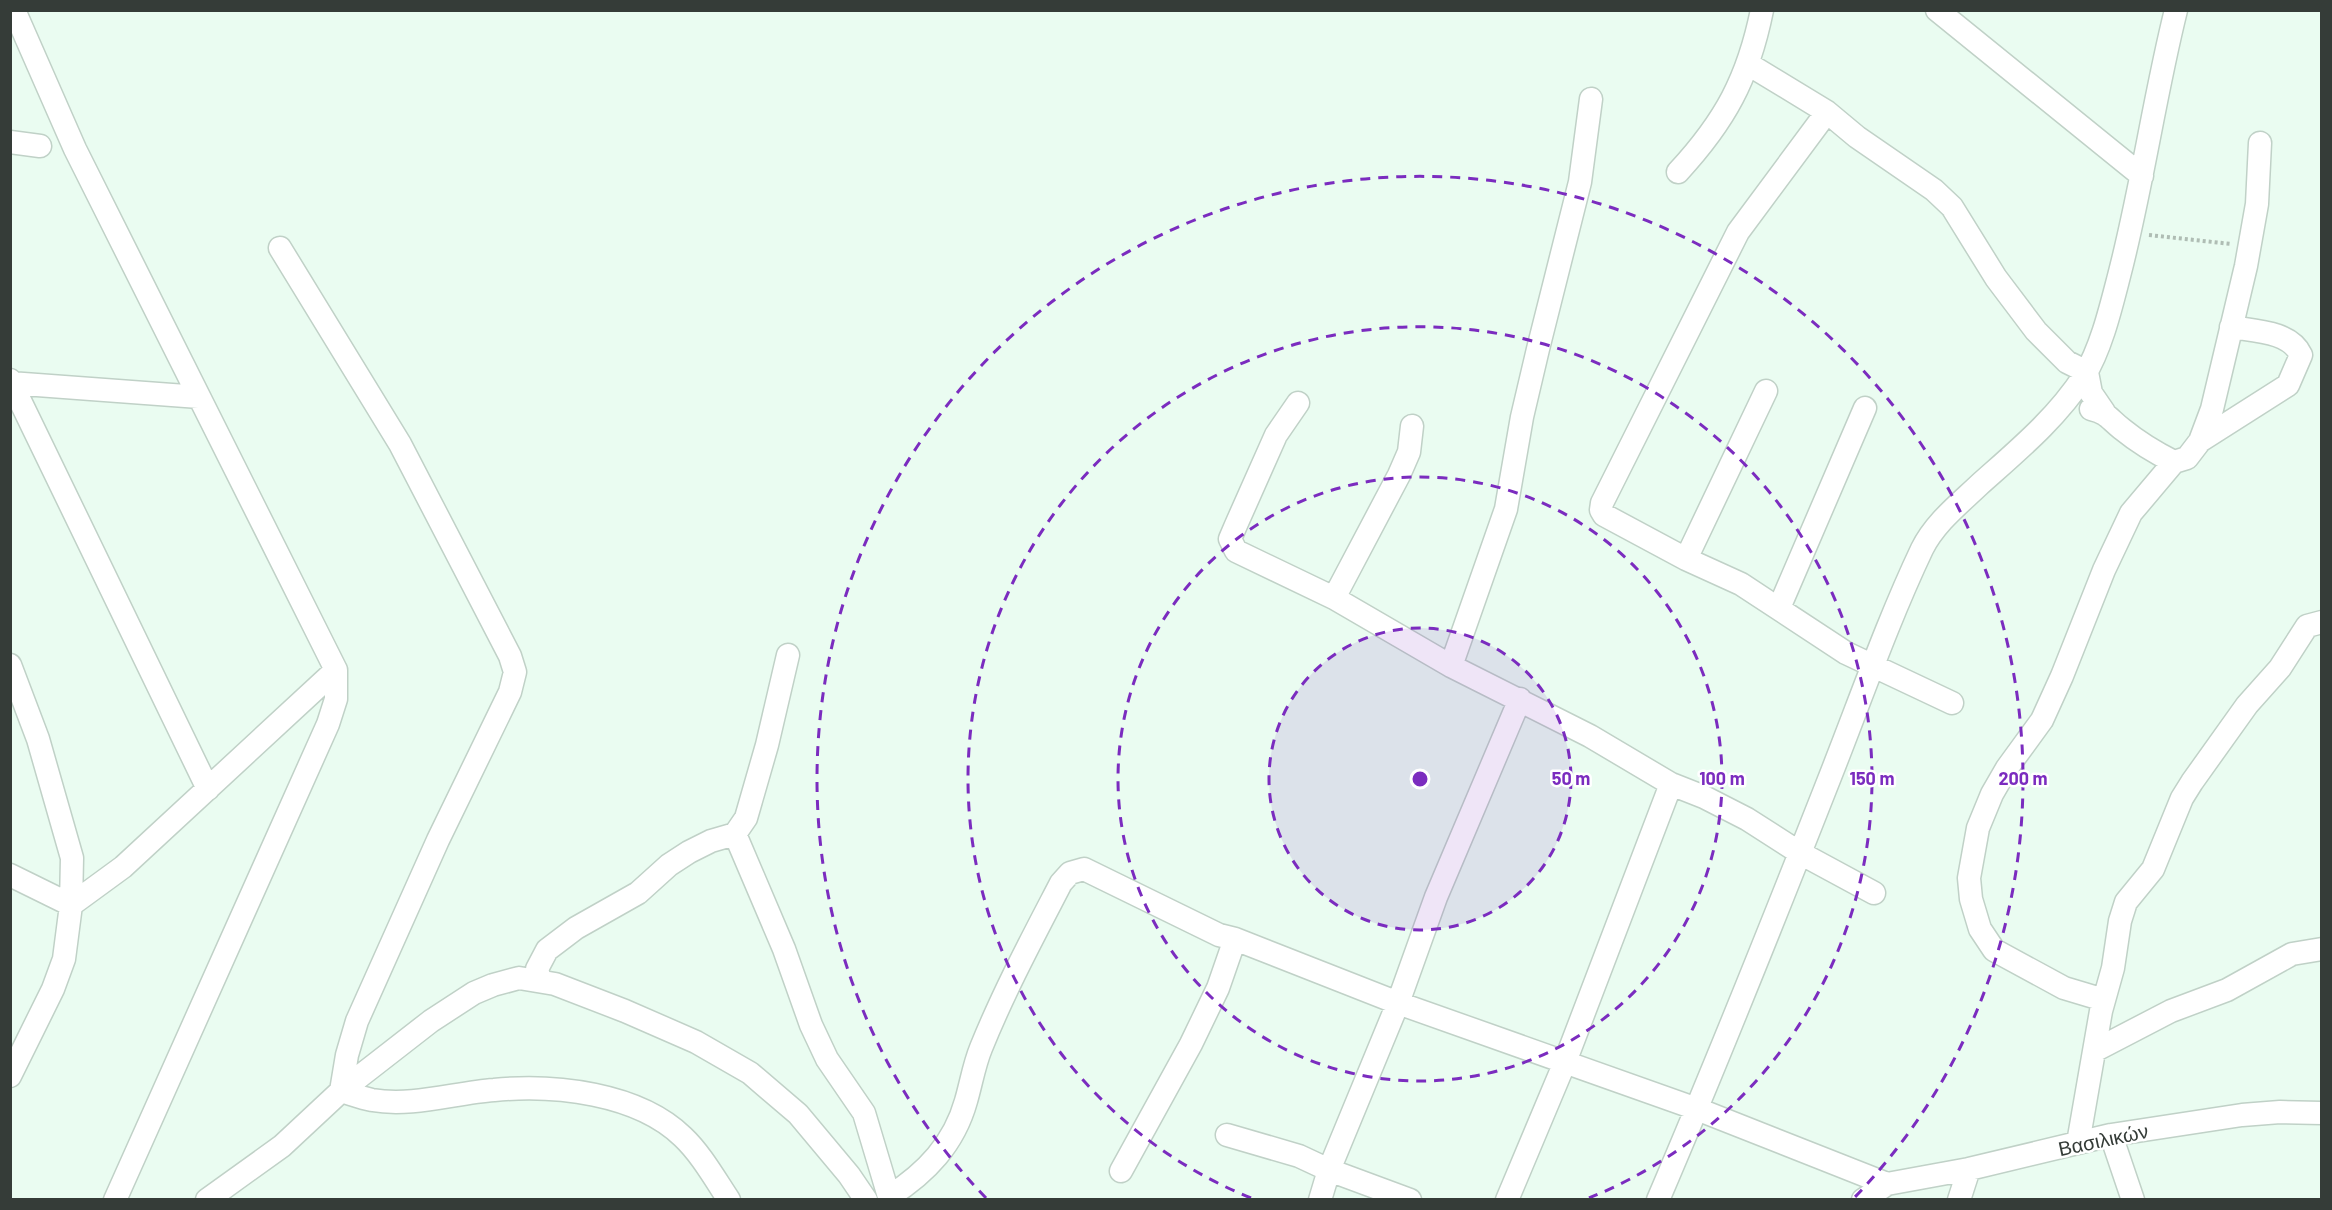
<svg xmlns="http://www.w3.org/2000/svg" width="2332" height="1210" viewBox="0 0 2332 1210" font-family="Barlow,sans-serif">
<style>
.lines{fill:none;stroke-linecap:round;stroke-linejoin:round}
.minor-casing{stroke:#c0d1c7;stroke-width:25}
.path{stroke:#afbdb4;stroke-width:4;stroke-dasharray:3 3;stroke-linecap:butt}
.minor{stroke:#fff;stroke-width:22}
.ring{fill:none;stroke:#7b2cbf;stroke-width:3;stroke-dasharray:10 8}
.labels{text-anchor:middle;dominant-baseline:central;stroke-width:5;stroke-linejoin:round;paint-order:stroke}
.street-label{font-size:20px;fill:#353c38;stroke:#fff}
.centre{fill:#7b2cbf;stroke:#fff;stroke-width:3}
.ring-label{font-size:18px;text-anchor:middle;font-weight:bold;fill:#7b2cbf;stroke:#fff;stroke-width:5;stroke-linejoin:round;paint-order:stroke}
</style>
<rect width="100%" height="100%" fill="#eafcf1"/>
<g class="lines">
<defs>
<path id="minor" d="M 14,10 L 75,149 L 336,670 L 336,699 L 328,724 L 115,1200
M 1937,10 L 2142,176
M 1748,64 L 1827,112 L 1857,137 L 1934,190 L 1952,207 L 1996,278 L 2036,331 L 2067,362 L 2087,372 L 2091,393 L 2104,412
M 1827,112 L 1738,232 L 1602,503 L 1601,510 L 1604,515 L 1686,559 L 1741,584 L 1846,653 L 1952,703
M 10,142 L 40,146
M 1678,172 C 1725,121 1748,79 1762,10
M 280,248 L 400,444 L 510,656 L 515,672 L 510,692 L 438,840 L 357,1021 L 347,1055 L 341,1091 C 351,1094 362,1098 372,1100 C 412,1107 454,1093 494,1090 C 554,1084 638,1093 683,1137 C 701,1154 715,1179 729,1200
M 10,380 L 208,789
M 10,383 L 199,397
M 1298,403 L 1276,435 L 1236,525 L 1230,539 L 1236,551 L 1334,598 L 1451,666 L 1590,736 L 1671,784 L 1704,797 L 1747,819 L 1800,853 L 1874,893
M 2091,409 C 2108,413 2109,419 2122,429 C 2138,442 2156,453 2174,462 L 2187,458 L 2200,441 L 2212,409 L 2246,266 L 2257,204 L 2260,143
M 2200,441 L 2288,385 L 2301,355 C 2290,331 2254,331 2231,327
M 1686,559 L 1766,391
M 1334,598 L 1399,475 L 1409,452 L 1412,426
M 1779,608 L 1865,408
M 10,665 L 38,739 L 72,858 L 71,905 L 64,959 L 53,989 L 10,1076
M 1451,666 L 1506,509 L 1522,417 L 1538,349 L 1580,182 L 1591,99
M 735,834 L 784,949 L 811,1025 L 827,1059 L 864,1113 L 890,1200
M 10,875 L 71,905 L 123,867 L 336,670
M 540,980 L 537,969 L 547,950 L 576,928 L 638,893 L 669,865 L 689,852 L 711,841 L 735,834 L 746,818 L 767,745 L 788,655
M 2104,1000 L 2064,988 L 1994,950 L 1980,929 L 1971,899 L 1969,878 L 1978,828 L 1992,794 L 2007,768 L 2042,720 L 2062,676 L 2104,570 L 2131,513 L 2174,462
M 2094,1051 L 2171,1011 L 2227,990 L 2292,954 L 2322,949
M 1227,1135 L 1299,1156 L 1329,1170 L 1320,1200
M 2111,1135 L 2133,1200
M 2078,1143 L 2101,1011 L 2113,968 L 2120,921 L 2126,902 L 2153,869 L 2182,798 L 2192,782 L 2247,705 L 2280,668 L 2307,626 L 2322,622
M 1121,1171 L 1191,1044 L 1218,988 L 1235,939
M 890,1196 C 926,1173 954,1144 966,1101 C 971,1084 974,1065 981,1048 C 1004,991 1033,937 1061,883 L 1070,873 L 1084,869 L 1219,935 L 1235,939 L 1398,1003 L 1697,1109 L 1887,1184
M 207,1200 L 282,1146 L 341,1091 L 431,1021 L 474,993 L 493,985 L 519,978 L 555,984 L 625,1011 L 696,1042 L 750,1073 L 798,1114 L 849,1175 L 866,1200
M 1410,1200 L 1329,1170 L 1398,1003 L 1436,897 L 1520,699
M 1507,1200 L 1565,1062 L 1671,784
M 1658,1200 C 1717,1062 1773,922 1828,782 C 1859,704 1886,625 1922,549 C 1935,523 1958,505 1979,485 C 2017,451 2056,419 2084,376 C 2101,349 2111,307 2119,276 C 2142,188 2154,98 2176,10
M 1863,1200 L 1887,1184 L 1969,1169 L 2111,1135 L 2242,1115 L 2280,1112 L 2322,1113
M 1959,1200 L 1969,1169"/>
</defs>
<use href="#minor" class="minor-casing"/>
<path class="path" d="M 2149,235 L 2231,244"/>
<use href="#minor" class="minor"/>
</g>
<circle cx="1420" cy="779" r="151" fill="#7b2cbf" fill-opacity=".12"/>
<g class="ring">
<circle cx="1420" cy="779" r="151"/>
<circle cx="1420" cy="779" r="302"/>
<path d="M1251 1198A452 452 0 1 1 1589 1198"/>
<path d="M986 1198A603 603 0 1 1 1854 1198"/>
</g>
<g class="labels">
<g class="street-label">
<text transform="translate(2103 1139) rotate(-12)">Βασιλικών</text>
</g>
</g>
<circle cx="1420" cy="779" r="9" class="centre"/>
<g class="ring-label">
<text x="1571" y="785">50 m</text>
<text x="1722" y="785">100 m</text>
<text x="1872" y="785">150 m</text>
<text x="2023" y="785">200 m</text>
</g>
<rect width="2332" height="1210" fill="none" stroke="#353c38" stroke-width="24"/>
</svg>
